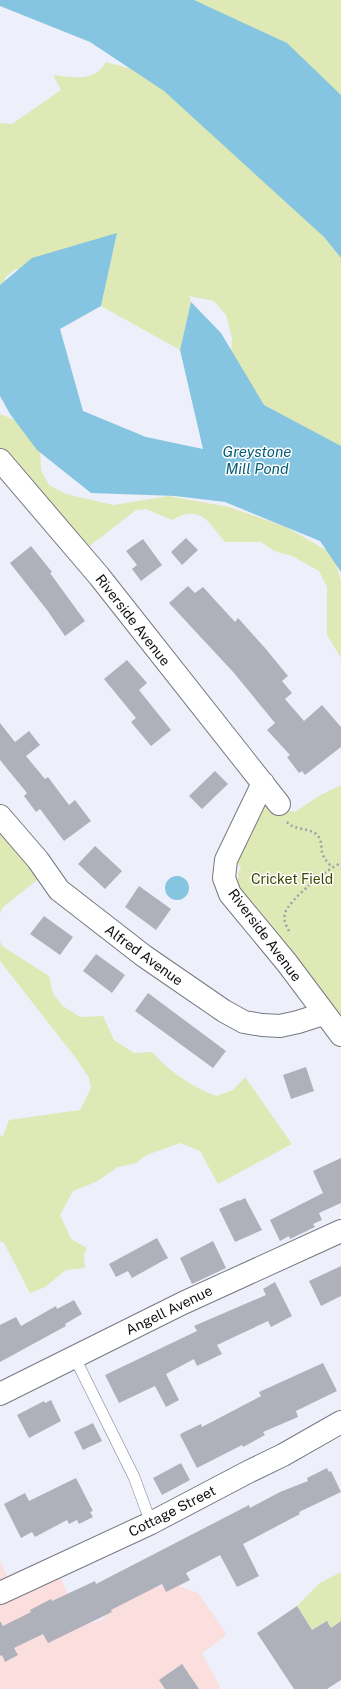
<svg xmlns="http://www.w3.org/2000/svg" width="341" height="1689" viewBox="0 0 341 1689" font-family="'Public Sans',sans-serif">
<style>
.commercial{fill:#fadfde}
.green{fill:#dee9b5}
.water{fill:#86c5e1}
.building{fill:#aeb1ba}
.lines{fill:none;stroke-linecap:round;stroke-linejoin:round}
.lane-casing{stroke:#777982;stroke-width:12}
.street-casing{stroke:#777982;stroke-width:24}
.secondary-casing{stroke:#777982;stroke-width:24}
.path{stroke:#9ea1a8;stroke-width:2.5;stroke-dasharray:2 3;stroke-linecap:butt}
.lane{stroke:#fff;stroke-width:11}
.street{stroke:#fff;stroke-width:22}
.secondary{stroke:#fff;stroke-width:22}
.labels{text-anchor:middle;dominant-baseline:central;stroke-width:3;stroke-linejoin:round;paint-order:stroke}
.street-label{font-size:14px;fill:#0f1013;stroke:#fff}
.park-label{font-size:14px;fill:#3c4603;stroke:#fff}
.water-label{font-size:15px;font-style:italic;fill:#065d78;stroke:#fff}
</style>
<rect width="100%" height="100%" fill="#edf0fa"/>
<path class="commercial" d="M 0,1561 L 12,1586 L 57,1568 L 75,1612 L 87,1624 L 102,1620 L 110,1611 L 140,1592 L 171,1583 L 198,1593 L 226,1633 L 225,1636 L 202,1653 L 221,1689 L 0,1689 Z"/>
<path class="green" d="M 159,0 L 341,0 L 341,116 Z
M 106,62 L 145,73 L 197,100 L 341,256 L 341,457 L 292,446 L 229,380 L 232,338 L 226,315 L 214,301 L 189,296 L 191,302 L 180,350 L 101,306 L 117,234 L 51,272 L 15,269 L 5,278 L 0,302 L 0,123 L 12,124 L 61,90 L 53,75 C 72,77 95,83 106,62 Z
M 0,414 L 32,427 L 40,446 L 41,470 L 49,485 L 66,494 L 113,505 L 169,496 L 229,507 L 286,527 L 333,554 L 341,581 L 341,658 L 327,635 L 327,587 L 319,571 L 292,556 L 274,551 L 261,542 L 225,542 C 208,521 200,504 172,520 L 146,509 L 136,510 L 78,555 L 0,469 Z
M 341,785 L 341,1019 L 322,990 L 276,937 L 237,889 L 238,875 L 241,866 L 224,859 L 262,803 L 279,809 L 295,812 L 319,796 Z
M 5,831 L 41,877 L 3,907 L 0,914 L 0,833 Z
M 0,941 L 2,946 L 49,976 L 53,994 L 63,1006 L 80,1017 L 103,1016 L 114,1040 L 134,1053 L 152,1052 C 169,1071 192,1087 216,1096 L 233,1090 L 245,1077 L 292,1144 L 218,1184 L 200,1151 L 180,1143 L 147,1155 L 136,1163 L 118,1167 L 96,1182 L 73,1191 L 60,1215 L 71,1239 L 87,1248 L 84,1255 L 85,1268 L 66,1270 L 45,1287 L 30,1293 L 4,1243 L 0,1241 L 0,1135 L 3,1136 L 9,1120 L 80,1110 L 91,1088 L 89,1078 L 75,1057 L 0,961 Z
M 341,1572 L 341,1621 L 331,1628 L 327,1622 L 312,1630 L 297,1606 L 320,1583 Z"/>
<path class="water" d="M 0,0 L 194,0 L 287,43 L 341,95 L 341,258 L 324,237 L 164,91 L 90,42 L 0,6 Z
M 117,233 L 101,306 L 60,329 L 83,411 L 146,437 L 203,449 L 180,350 L 191,302 L 221,333 L 264,405 L 341,446 L 341,572 L 320,541 L 225,502 L 175,496 L 91,493 L 37,450 L 10,414 L 0,396 L 0,285 L 32,258 Z
M165 888a12 12 0 1 1 24 0a12 12 0 1 1-24 0Z"/>
<path class="building" d="M 186,538 L 198,550 L 182,565 L 171,552 Z
M 143,539 L 162,565 L 141,581 L 132,569 L 137,565 L 126,551 Z
M 31,546 L 52,572 L 50,573 L 85,621 L 65,636 L 47,610 L 10,563 Z
M 188,586 L 195,593 L 203,587 L 235,622 L 238,618 L 265,648 L 288,676 L 282,681 L 292,693 L 285,699 L 304,721 L 322,705 L 341,727 L 341,747 L 305,775 L 302,771 L 299,773 L 287,757 L 290,755 L 267,730 L 275,723 L 234,673 L 169,603 Z
M 127,660 L 147,683 L 139,690 L 171,730 L 151,746 L 131,722 L 136,718 L 104,679 Z
M 0,723 L 15,742 L 29,731 L 40,745 L 26,756 L 45,779 L 48,777 L 69,805 L 75,800 L 91,821 L 64,841 L 40,809 L 36,812 L 24,796 L 27,793 L 0,760 Z
M 215,771 L 228,784 L 202,809 L 189,796 Z
M 95,846 L 122,871 L 105,889 L 78,864 Z
M 139,886 L 171,909 L 156,930 L 125,907 Z
M 44,916 L 73,937 L 60,955 L 30,934 Z
M 96,954 L 125,975 L 112,993 L 83,971 Z
M 148,993 L 226,1051 L 213,1068 L 135,1011 Z
M 306,1067 L 314,1091 L 291,1099 L 283,1075 Z
M 341,1158 L 341,1203 L 319,1213 L 322,1220 L 313,1224 L 315,1227 L 290,1239 L 289,1236 L 280,1241 L 270,1220 L 323,1193 L 313,1171 Z
M 245,1198 L 262,1230 L 235,1242 L 219,1209 L 239,1200 L 239,1201 Z
M 157,1238 L 168,1258 L 132,1278 L 128,1271 L 116,1277 L 109,1264 Z
M 213,1241 L 226,1268 L 192,1284 L 180,1258 Z
M 341,1266 L 341,1296 L 321,1306 L 309,1281 Z
M 275,1282 L 292,1316 L 271,1327 L 268,1321 L 217,1345 L 222,1354 L 197,1366 L 194,1359 L 166,1374 L 179,1400 L 166,1407 L 155,1386 L 119,1403 L 105,1375 L 197,1331 L 194,1326 L 266,1295 L 263,1289 Z
M 74,1300 L 82,1314 L 65,1324 L 66,1326 L 0,1362 L 0,1325 L 16,1317 L 21,1326 L 56,1306 L 57,1309 Z
M 323,1363 L 337,1391 L 296,1411 L 298,1417 L 263,1432 L 265,1435 L 243,1447 L 242,1445 L 197,1468 L 180,1435 L 182,1433 L 201,1424 L 202,1427 L 261,1396 L 259,1392 Z
M 51,1400 L 61,1421 L 29,1438 L 17,1415 L 44,1401 L 45,1403 Z
M 93,1423 L 102,1441 L 83,1450 L 74,1432 Z
M 181,1463 L 190,1480 L 162,1495 L 153,1478 Z
M 327,1468 L 329,1472 L 331,1471 L 341,1492 L 299,1512 L 300,1514 L 243,1544 L 259,1576 L 237,1587 L 220,1555 L 186,1573 L 190,1580 L 166,1592 L 162,1584 L 111,1610 L 112,1612 L 48,1643 L 43,1634 L 14,1648 L 18,1655 L 5,1662 L 2,1655 L 0,1656 L 0,1621 L 3,1626 L 31,1612 L 30,1610 L 51,1599 L 52,1601 L 95,1581 L 96,1584 L 249,1505 L 250,1508 L 280,1492 L 308,1481 L 307,1478 Z
M 76,1478 L 93,1511 L 90,1512 L 93,1517 L 79,1524 L 77,1520 L 69,1524 L 67,1520 L 35,1537 L 32,1532 L 21,1538 L 4,1504 L 25,1493 L 29,1501 Z
M 297,1606 L 312,1630 L 327,1621 L 331,1628 L 341,1621 L 341,1680 L 327,1689 L 294,1689 L 257,1633 Z
M 182,1664 L 199,1689 L 165,1689 L 159,1680 Z"/>
<g class="lines">
<defs>
<path id="lane" d="M 74,1356 L 134,1477 L 151,1523"/>
<path id="street" d="M 0,460 L 99,576 L 279,804
M 263,783 L 226,860 L 224,878 L 230,894 L 287,963 L 341,1035
M 0,816 L 38,860 L 59,890 L 144,956 L 224,1011 L 244,1022 L 262,1025 L 280,1026 L 298,1022 L 323,1014
M 0,1593 L 151,1523 L 248,1472 L 283,1455 L 341,1422"/>
<path id="secondary" d="M 0,1394 L 183,1303 L 341,1231"/>
</defs>
<use href="#lane" class="lane-casing"/>
<use href="#street" class="street-casing"/>
<use href="#secondary" class="secondary-casing"/>
<path class="path" d="M 287,822 C 294,831 311,827 318,836 C 323,842 320,851 324,857 C 325,860 329,864 332,867
M 289,931 C 286,926 283,919 285,913 C 289,900 328,868 341,863"/>
<use href="#lane" class="lane"/>
<use href="#street" class="street"/>
<use href="#secondary" class="secondary"/>
</g>
<g class="labels">
<g class="street-label">
<text transform="translate(133 620) rotate(52)">Riverside Avenue</text>
<text transform="translate(265 935) rotate(53)">Riverside Avenue</text>
<text transform="translate(144 955) rotate(36)">Alfred Avenue</text>
<text transform="translate(169 1310) rotate(-26)">Angell Avenue</text>
<text transform="translate(172 1511) rotate(-27)">Cottage Street</text>
</g>
<g class="park-label">
<text x="292" y="879">Cricket Field</text>
</g>
<g class="water-label">
<text x="257" y="451">Greystone<tspan x="257" dy="17">Mill Pond</tspan></text>
</g>
</g>
</svg>
